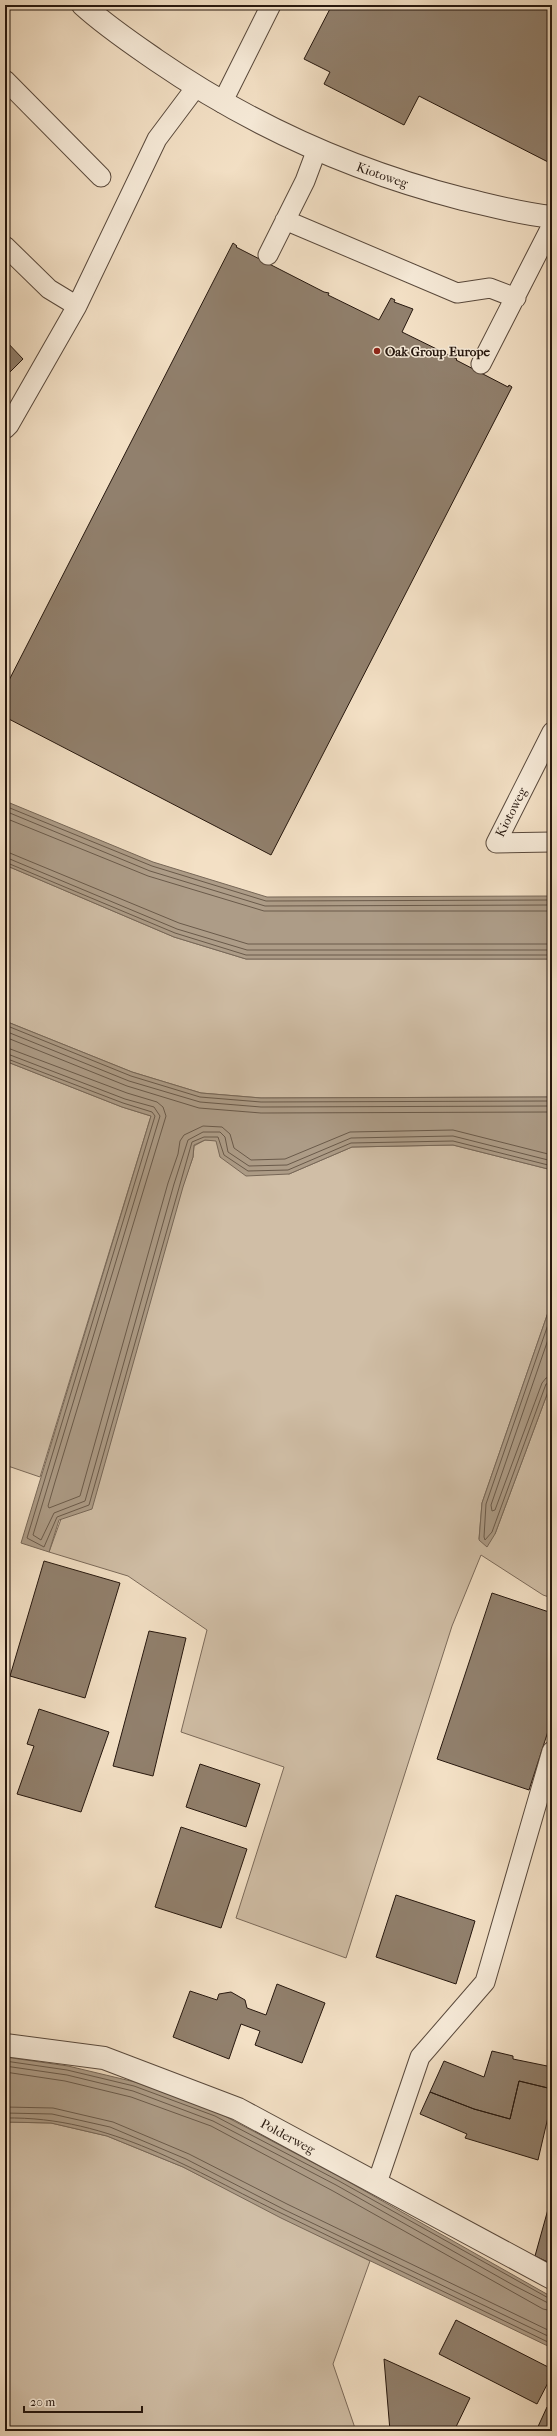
<svg xmlns="http://www.w3.org/2000/svg" width="557" height="2436" viewBox="0 0 557 2436" font-family="'IM FELL French Canon',serif">
<style>
.green{fill:#d0bea6;stroke:#7b6a5a}
.water{fill:#ad9c87;stroke:#776757}
.lines{fill:none;stroke-linecap:round;stroke-linejoin:round}
.shore{stroke:#6a5a4a;stroke-width:1}
.building{fill:#91806d;stroke:#26170e}
.service-casing{stroke:#59493c;stroke-width:21}
.minor-casing{stroke:#59493c;stroke-width:24}
.service{stroke:#f7ebd9;stroke-width:19}
.minor{stroke:#f7ebd9;stroke-width:22}
.poi-dot{fill:#8f2418;stroke:#f7ebd9;stroke-width:1.5}
.labels{text-anchor:middle;dominant-baseline:central;stroke-width:3;stroke-linejoin:round;paint-order:stroke}
.street-label{font-size:13px;fill:#26170e;stroke:#f7ebd9}
.poi-label{font-size:13px;font-weight:bold;fill:#26170e;stroke:#f7ebd9;text-anchor:start}
</style>
<rect width="100%" height="100%" fill="#f3e0c5"/>
<filter id="stains"><feTurbulence type="fractalNoise" baseFrequency=".005" numOctaves="4"/><feColorMatrix values="0 0 0 0 .2 0 0 0 0 .09 0 0 0 0 .02 0 0 0 .5 -.17"/></filter>
<radialGradient id="worn" r=".72"><stop offset=".6" stop-color="#630" stop-opacity="0"/><stop offset="1" stop-color="#630" stop-opacity=".3"/></radialGradient>
<path class="green" d="M 5,865 L 174,937 L 246,959 L 552,959 L 552,1097 L 261,1098 L 201,1093 L 132,1072 L 5,1021 Z
M 5,1061 L 122,1107 L 151,1116 L 40,1477 L 5,1465 Z
M 205,1140 L 216,1140 L 289,1174 L 352,1147 L 453,1145 L 552,1170 L 552,1301 L 482,1503 L 479,1539 L 495,1534 L 552,1381 L 552,1598 L 543,1595 L 481,1555 L 452,1626 L 346,1958 L 236,1918 L 284,1767 L 181,1732 L 207,1630 L 128,1576 L 49,1552 L 193,1157 L 194,1146 Z
M 5,2122 L 51,2123 L 107,2136 L 183,2167 L 370,2261 L 333,2364 L 356,2431 L 5,2431 Z"/>
<path class="water" d="M 5,801 L 153,862 L 267,897 L 552,896 L 552,959 L 246,959 L 174,937 L 5,865 Z
M 5,1021 L 132,1072 L 201,1093 L 261,1098 L 552,1097 L 552,1170 L 453,1145 L 352,1147 L 289,1174 L 246,1176 L 220,1157 L 216,1141 L 205,1140 L 194,1145 L 193,1157 L 183,1187 L 92,1509 L 59,1520 L 49,1552 L 21,1543 L 151,1116 L 122,1107 L 5,1061 Z
M 552,1301 L 552,1381 L 495,1534 L 487,1547 L 479,1540 L 482,1503 Z
M 5,2057 L 68,2066 L 135,2082 L 217,2112 L 340,2177 L 552,2297 L 552,2348 L 281,2218 L 183,2167 L 107,2136 L 51,2123 L 5,2122 Z"/>
<g class="lines">
<path class="shore" d="M 5,806 L 152,866 L 266,901 L 552,900
M 5,811 L 150,871 L 265,906 L 552,905
M 5,818 L 148,876 L 264,911 L 552,911
M 5,851 L 179,923 L 248,944 L 552,944
M 5,857 L 177,929 L 247,950 L 552,950
M 5,862 L 175,933 L 246,955 L 552,955
M 5,1025 L 131,1076 L 200,1097 L 261,1102 L 552,1101
M 5,1031 L 129,1081 L 200,1102 L 261,1107 L 552,1106
M 5,1037 L 127,1086 L 199,1108 L 261,1113 L 552,1112
M 5,1047 L 127,1093 L 157,1102 L 163,1107 L 166,1116 L 55,1482 L 48,1506 L 49,1508 L 80,1496 L 168,1183 L 178,1154 L 180,1141 L 184,1135 L 203,1126 L 222,1127 L 230,1134 L 234,1148 L 251,1160 L 285,1159 L 350,1132 L 453,1130 L 552,1155
M 5,1053 L 125,1099 L 154,1107 L 160,1116 L 33,1535 L 41,1540 L 54,1513 L 85,1501 L 174,1184 L 188,1140 L 203,1132 L 220,1132 L 225,1137 L 228,1152 L 249,1166 L 287,1165 L 351,1138 L 453,1136 L 552,1161
M 5,1058 L 123,1103 L 152,1112 L 155,1116 L 27,1538 L 44,1547 L 57,1517 L 89,1505 L 192,1142 L 204,1137 L 218,1137 L 224,1155 L 248,1171 L 288,1170 L 351,1143 L 453,1141 L 552,1166
M 552,1313 L 486,1504 L 484,1537 L 485,1540 L 492,1532 L 546,1384 L 552,1382
M 552,1328 L 491,1505 L 492,1511 L 495,1510 L 542,1383 L 546,1378 L 552,1376
M 5,2061 L 67,2070 L 134,2086 L 215,2116 L 339,2181 L 552,2300
M 5,2066 L 67,2075 L 133,2091 L 213,2121 L 336,2185 L 513,2285 L 552,2305
M 5,2072 L 65,2081 L 131,2097 L 211,2126 L 333,2191 L 543,2309 L 552,2311
M 5,2107 L 53,2108 L 113,2122 L 189,2154 L 287,2204 L 552,2332
M 5,2113 L 52,2114 L 110,2127 L 186,2159 L 285,2210 L 552,2338
M 5,2118 C 111,2116 193,2171 285,2215 C 374,2258 463,2301 552,2344"/>
</g>
<path class="building" d="M 332,5 L 552,5 L 552,160 L 550,163 L 419,96 L 404,125 L 324,84 L 330,72 L 304,59 Z
M 233,243 L 237,246 L 236,247 L 324,292 L 329,293 L 328,295 L 379,320 L 391,298 L 395,300 L 394,302 L 413,309 L 402,332 L 457,359 L 456,360 L 508,387 L 509,385 L 512,387 L 271,855 L 5,717 L 5,688 Z
M 5,340 L 23,359 L 5,377 Z
M 44,1561 L 120,1583 L 85,1698 L 10,1676 Z
M 492,1593 L 552,1613 L 552,1719 L 529,1790 L 437,1759 Z
M 149,1631 L 186,1638 L 153,1776 L 113,1766 Z
M 39,1709 L 109,1732 L 81,1812 L 17,1794 L 34,1746 L 27,1744 Z
M 200,1764 L 260,1784 L 246,1827 L 186,1807 Z
M 181,1827 L 247,1849 L 221,1928 L 155,1907 Z
M 396,1895 L 475,1921 L 456,1984 L 376,1957 Z
M 277,1984 L 325,2003 L 302,2063 L 255,2045 L 260,2031 L 241,2024 L 229,2059 L 173,2037 L 190,1991 L 217,2000 L 219,1994 L 231,1992 L 245,2000 L 247,2008 L 266,2015 Z
M 492,2051 L 513,2056 L 513,2059 L 552,2067 L 552,2089 L 519,2081 L 510,2119 L 474,2109 L 430,2092 L 444,2061 L 484,2077 Z
M 519,2081 L 552,2089 L 552,2100 L 538,2160 L 465,2138 L 467,2134 L 420,2114 L 430,2092 L 474,2109 L 510,2119 Z
M 552,2195 L 552,2264 L 535,2256 Z
M 456,2320 L 552,2369 L 552,2375 L 537,2404 L 439,2354 Z
M 384,2359 L 470,2398 L 454,2431 L 390,2431 Z
M 547,2407 L 552,2409 L 552,2431 L 536,2431 Z"/>
<g class="lines">
<defs>
<path id="service" d="M 5,80 L 101,177
M 222,103 L 271,5
M 285,220 L 457,293 L 490,288 L 516,298
M 5,246 L 49,289 L 77,306
M 268,255 L 305,181 L 317,149
M 481,364 L 552,225
M 5,429 L 9,425 L 77,306 L 157,139 L 196,87
M 552,732 L 496,843 L 552,842
M 377,2183 L 420,2057 L 485,1982 L 552,1751"/>
<g id="minor">
<path id="s1" d="M 83,5 C 106,26 130,42 156,60 C 249,124 353,171 463,199 C 493,206 521,214 552,217"/>
<path id="s2" d="M 5,2045 L 104,2058 L 238,2109 L 552,2278"/>
</g>
</defs>
<use href="#service" class="service-casing"/>
<use href="#minor" class="minor-casing"/>
<use href="#service" class="service"/>
<use href="#minor" class="minor"/>
</g>
<circle class="poi-dot" cx="377" cy="351" r="4"/>
<g class="labels">
<g class="street-label">
<text stroke="none"><textPath href="#s1" startOffset="346">Kiotoweg</textPath></text>
<text transform="translate(511 812) rotate(-63)">Kiotoweg</text>
<text stroke="none"><textPath href="#s2" startOffset="300">Polderweg</textPath></text>
</g>
<g class="poi-label">
<text x="385" y="351">Oak Group Europe</text>
</g>
</g>
<rect width="557" height="2436" fill="none" stroke="#f3e0c5" stroke-width="20"/>
<rect x="6" y="6" width="545" height="2424" fill="none" stroke="#26170e" stroke-width="2"/>
<rect x="10" y="10" width="537" height="2416" fill="none" stroke="#26170e"/>
<path d="M24 2406v6h118v-6" fill="none" stroke="#26170e" stroke-width="2"/>
<text x="30" y="2406" font-size="12" fill="#26170e" stroke="#f7ebd9" stroke-width="3" paint-order="stroke">20 m</text>
<rect width="100%" height="100%" filter="url(#stains)"/>
<rect width="100%" height="100%" fill="url(#worn)"/>
</svg>
